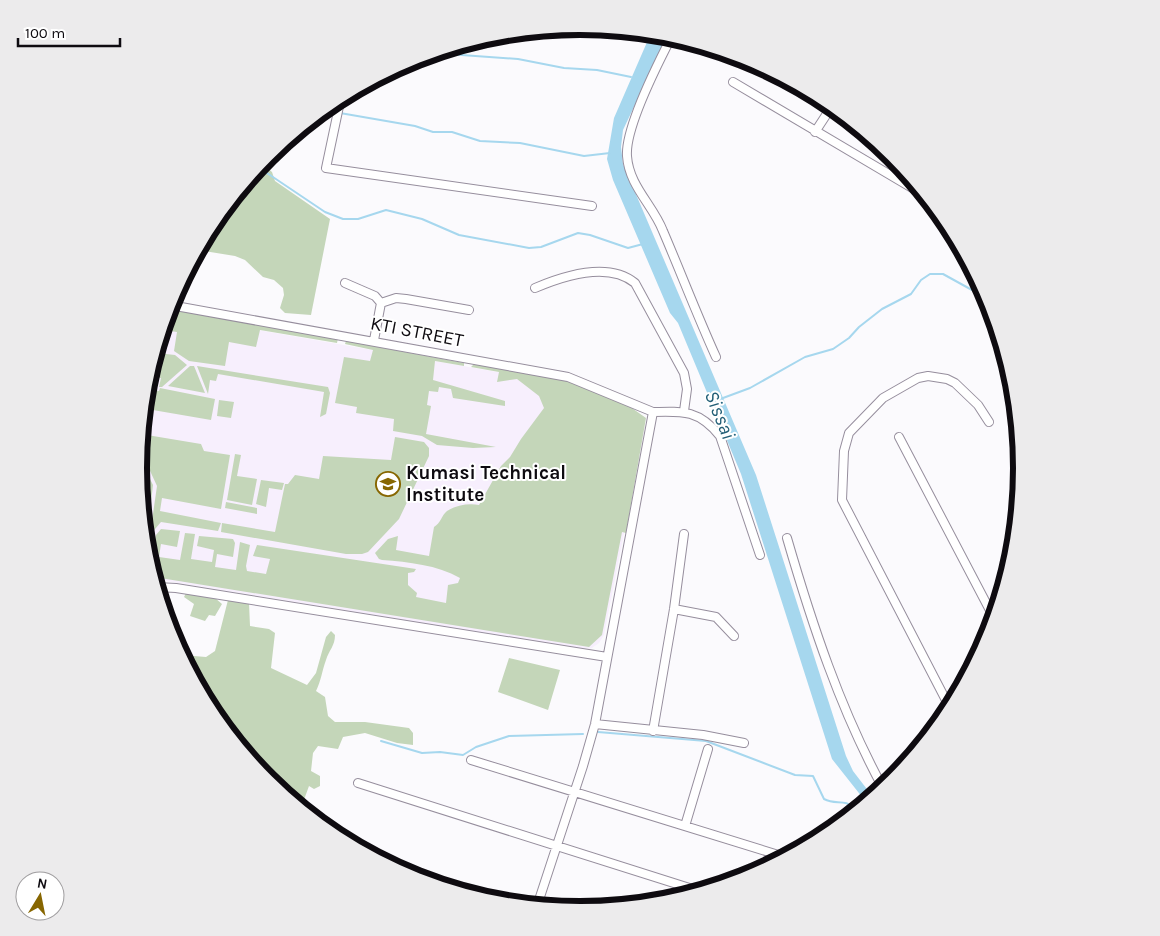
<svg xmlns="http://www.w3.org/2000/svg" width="1160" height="936" viewBox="0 0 1160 936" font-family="Karla,sans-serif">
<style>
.built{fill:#f7effd}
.green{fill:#c4d6b9}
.water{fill:#a6d7ee}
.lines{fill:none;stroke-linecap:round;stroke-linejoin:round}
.stream{stroke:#a6d7ee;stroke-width:2}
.street-casing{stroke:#968e9d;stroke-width:10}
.street{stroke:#fff;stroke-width:8}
.labels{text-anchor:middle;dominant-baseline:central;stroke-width:4;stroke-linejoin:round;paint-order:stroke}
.street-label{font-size:19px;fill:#0e0b10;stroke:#fff}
.poi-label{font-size:19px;font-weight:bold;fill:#0e0b10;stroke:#fff;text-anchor:start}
.water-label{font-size:20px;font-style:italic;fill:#225e76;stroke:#fff}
.rim{fill:none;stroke:#0e0b10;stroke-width:6}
</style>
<rect width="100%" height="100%" fill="#fbfafd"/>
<path class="built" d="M 167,314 L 548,381 L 645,427 L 604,635 L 599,643 L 592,648 L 584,649 L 154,579 L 147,554 L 141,495 L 144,474 L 138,468 L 147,382 Z"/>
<path class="green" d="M 262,163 L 272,172 L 275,181 L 330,219 L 311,315 L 285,313 L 280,308 L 284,295 L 283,288 L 274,280 L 263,277 L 245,260 L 235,256 L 198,250 L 213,222 Z
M 169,307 L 338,338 L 337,343 L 260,330 L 256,347 L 229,342 L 225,366 L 189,361 L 174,351 L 177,332 L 163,330 Z
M 346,341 L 464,363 L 464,366 L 435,361 L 433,380 L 505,401 L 505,406 L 453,398 L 451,389 L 439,387 L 438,392 L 429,391 L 427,405 L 431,406 L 426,434 L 496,447 L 473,448 L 437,445 L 422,436 L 393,431 L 394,419 L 356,413 L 357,407 L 335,403 L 344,357 L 370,361 L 373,350 L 345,344 Z
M 157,353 L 175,355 L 187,365 L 162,387 L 159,387 L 161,378 L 149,376 Z
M 474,364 L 567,381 L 629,406 L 646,418 L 626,533 L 622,532 L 602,635 L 589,647 L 154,577 L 149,560 L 156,535 L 161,529 L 180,531 L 177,547 L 161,544 L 159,557 L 180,560 L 185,533 L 195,534 L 191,559 L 212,562 L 214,550 L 197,546 L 199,536 L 233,539 L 235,543 L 233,557 L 217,554 L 215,567 L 236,570 L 240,542 L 250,545 L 246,566 L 247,571 L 266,574 L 270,559 L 253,556 L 257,545 L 416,569 L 414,572 L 408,573 L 408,585 L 417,593 L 416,597 L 446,603 L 448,585 L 458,583 L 460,578 C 437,565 409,562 382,560 L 379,559 L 375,553 L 388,539 L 398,536 L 396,550 L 429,556 L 434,527 C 441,523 441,516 447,511 C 456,505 469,503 479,505 L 501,466 L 510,457 L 521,439 L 544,408 L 539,396 L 517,379 L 497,382 L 499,372 L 471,367 Z
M 190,366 L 194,366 L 205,393 L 168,386 Z
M 197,366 L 328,387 L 330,393 L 326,414 L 320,417 L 324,392 L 218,374 L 216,381 L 210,380 L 208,394 Z
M 160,388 L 215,399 L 211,420 L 147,409 L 142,426 L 146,389 L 159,391 Z
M 219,400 L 234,402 L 231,418 L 217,416 Z
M 147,435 L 201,444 L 204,451 L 230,455 L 221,509 L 162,498 L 160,511 L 221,523 L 218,531 L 161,522 L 150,535 L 157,486 L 140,449 L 141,437 Z
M 395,437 L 424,442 L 429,448 L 429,456 L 399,519 L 368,552 L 362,554 L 346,554 L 221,532 L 222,523 L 275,532 L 285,484 L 288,484 L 295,475 L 319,479 L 323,456 L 391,460 Z
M 235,454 L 241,455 L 237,476 L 257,479 L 252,505 L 227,500 Z
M 139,457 L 153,485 L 146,545 L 138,468 Z
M 261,480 L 284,483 L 282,490 L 269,488 L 266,507 L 256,504 Z
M 226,502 L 257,508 L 257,514 L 225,508 Z
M 187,591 L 215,598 L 222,604 L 215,616 L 209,615 L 205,621 L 190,616 L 194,604 L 184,597 Z
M 228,600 L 249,603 L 250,626 L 269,629 L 275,633 L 271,668 L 307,685 L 316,673 L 326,637 L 331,631 L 335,635 C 335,646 329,650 326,660 C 322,671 321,681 316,691 L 325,697 L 328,716 L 335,722 L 365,722 L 409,728 L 413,733 L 413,745 L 397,743 L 365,733 L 343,737 L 338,749 L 318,746 L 313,753 L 311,771 L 320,776 L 320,786 L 314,789 L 309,786 L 301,808 L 267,780 L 213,713 L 182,655 L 206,657 L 215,651 Z
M 509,658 L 560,670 L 548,710 L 498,692 Z"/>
<path class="water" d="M 651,33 L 668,35 L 623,130 L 621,147 L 623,164 L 756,475 L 846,756 L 853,771 L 873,797 L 866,802 L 832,759 L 741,474 L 678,323 L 670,313 L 613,180 L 607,159 L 614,118 Z"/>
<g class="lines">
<path class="stream" d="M 434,53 L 518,59 L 564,68 L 597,70 L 631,77
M 323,110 L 333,112
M 340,113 L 415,126 L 433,132 L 452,132 L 480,141 L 520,143 L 584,156 L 610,153
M 258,167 L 325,212 L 343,219 L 358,219 L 386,210 L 422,219 L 459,235 L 529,248 L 541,247 L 578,233 L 590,235 L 628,248 L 643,244
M 723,398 L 750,388 L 805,357 L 833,349 L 849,338 L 859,327 L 882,309 L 911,294 L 921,280 L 930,274 L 943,274 L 972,290 L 983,289
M 598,732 L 706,741 L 795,775 L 813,776 L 824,799 C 837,806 844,797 856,810
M 381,741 L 422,753 L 440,752 L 463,755 L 476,747 L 509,736 L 583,734"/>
<defs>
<path id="street" d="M 672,36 C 658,63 625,129 627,156 C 629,186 653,205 663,231 C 681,273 697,315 716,357
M 733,82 L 924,195
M 341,97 L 326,168 L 592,206
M 815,132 L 832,106
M 345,283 L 375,296 L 381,303 L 374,340
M 535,288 C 563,276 608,261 635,283 L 684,373 L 687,389 L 684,411
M 381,303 L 396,298 L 406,299 L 469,310
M 170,305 L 568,377 L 653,412
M 653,412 C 683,411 699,410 720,436 L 760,555
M 899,437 L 994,618
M 787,538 C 812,624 840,709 883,788
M 157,587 L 176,588 L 607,657
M 674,609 L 716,617 L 734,636
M 950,708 L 842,500 L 844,451 L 849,433 L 883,398 L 918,378 L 928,376 L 947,379 L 955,383 L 978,405 L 989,422
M 595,724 L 703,735 L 744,743
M 653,731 L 674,609 L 684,534
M 471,760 L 785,857
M 358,783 L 699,891
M 685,826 L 708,749
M 537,906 L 583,766 L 595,724 L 653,412"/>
</defs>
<use href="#street" class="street-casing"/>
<use href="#street" class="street"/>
</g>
<defs>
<symbol id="school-ring" viewBox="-11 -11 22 22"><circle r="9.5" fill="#fff" stroke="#876601" stroke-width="1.5"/><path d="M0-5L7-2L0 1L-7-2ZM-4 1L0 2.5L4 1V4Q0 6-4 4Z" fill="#876601"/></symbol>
</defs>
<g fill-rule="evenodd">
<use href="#school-ring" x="374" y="470" width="28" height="28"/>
</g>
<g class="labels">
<g class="street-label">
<text transform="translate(417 332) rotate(11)">KTI STREET</text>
</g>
<g class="poi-label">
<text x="406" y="473">Kumasi Technical<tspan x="406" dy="22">Institute</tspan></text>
</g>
<g class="water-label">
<text transform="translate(720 415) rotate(68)">Sissai</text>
</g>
</g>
<path d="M0 0H1160V936H0ZM147 468a433 433 0 1 1 866 0a433 433 0 1 1-866 0Z" fill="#ecebec" fill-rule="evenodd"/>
<path class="rim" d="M147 468a433 433 0 1 1 866 0a433 433 0 1 1-866 0Z"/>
<g transform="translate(40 896) rotate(10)"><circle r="24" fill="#ffffff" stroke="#9f9d9f"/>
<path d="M0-4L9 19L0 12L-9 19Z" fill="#876601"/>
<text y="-8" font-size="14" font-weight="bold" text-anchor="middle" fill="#0e0b10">N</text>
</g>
<path d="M18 38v8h102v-8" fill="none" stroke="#0e0b10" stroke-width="2.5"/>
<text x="25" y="38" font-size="15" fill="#0e0b10" stroke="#ffffff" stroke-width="4" paint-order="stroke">100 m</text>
</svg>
